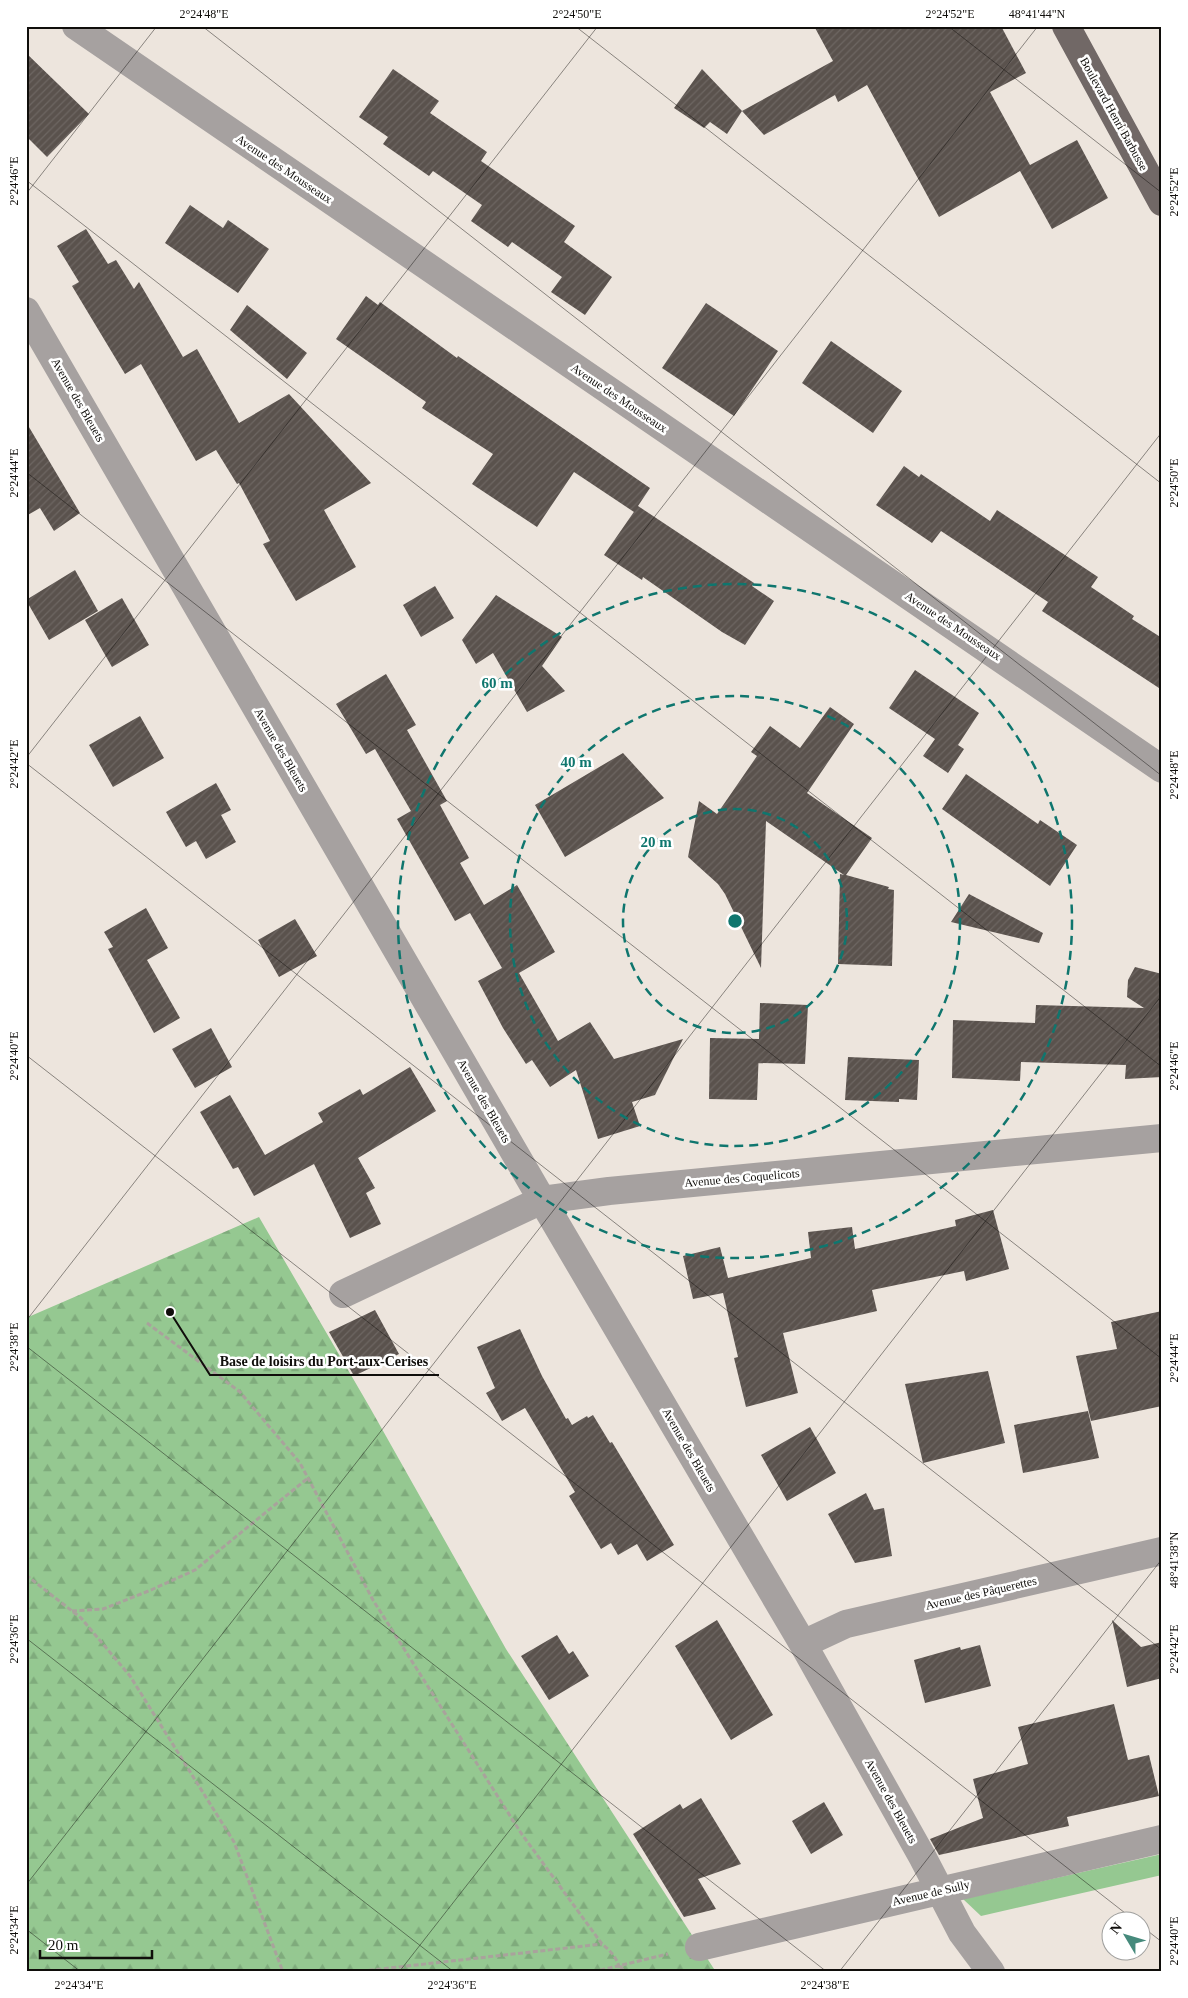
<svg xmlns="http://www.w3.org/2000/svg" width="1188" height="1998" viewBox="0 0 1188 1998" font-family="Georgia,serif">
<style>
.green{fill:#95c891}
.forest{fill:url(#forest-firs)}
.building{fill:url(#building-hatch)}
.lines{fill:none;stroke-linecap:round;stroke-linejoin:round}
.path{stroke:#a9a29c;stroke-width:3;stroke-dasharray:5 2.5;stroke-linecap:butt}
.street{stroke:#a6a1a0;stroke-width:28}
.primary{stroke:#716866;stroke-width:28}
.ticks{fill:none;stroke:#100e0b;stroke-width:1;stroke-opacity:0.45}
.ring{fill:none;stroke:#0f766e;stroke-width:2.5;stroke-dasharray:9 6}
.labels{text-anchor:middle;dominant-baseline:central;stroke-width:5;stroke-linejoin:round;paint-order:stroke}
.street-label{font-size:12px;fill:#100e0b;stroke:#fff}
.centre{fill:#0f766e;stroke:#fff;stroke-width:2.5}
.ring-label{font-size:15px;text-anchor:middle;font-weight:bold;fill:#0f766e;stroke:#fff;stroke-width:5;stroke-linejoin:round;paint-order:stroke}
.leader{fill:none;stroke:#100e0b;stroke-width:2}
.callout-dot{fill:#100e0b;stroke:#fff;stroke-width:2}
.callout-label{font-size:14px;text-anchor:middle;font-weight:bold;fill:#100e0b;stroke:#fff;stroke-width:5;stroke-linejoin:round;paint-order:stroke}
.neatline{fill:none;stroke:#100e0b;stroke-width:2}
.ticks-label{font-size:12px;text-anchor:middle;fill:#100e0b}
</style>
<defs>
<pattern id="forest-firs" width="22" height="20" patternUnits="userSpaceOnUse" patternTransform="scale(1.25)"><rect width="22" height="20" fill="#95c891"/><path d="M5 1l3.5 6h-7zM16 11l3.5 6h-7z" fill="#7fab7c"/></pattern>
<pattern id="building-hatch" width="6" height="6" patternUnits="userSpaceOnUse" patternTransform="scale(1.25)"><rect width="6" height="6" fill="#5a524d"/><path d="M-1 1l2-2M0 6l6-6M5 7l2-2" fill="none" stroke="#6d6662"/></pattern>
</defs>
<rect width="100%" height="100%" fill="#ede5dd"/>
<path class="green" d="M 1162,1854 L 1162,1875 L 981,1916 L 963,1899 Z"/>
<path class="forest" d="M 259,1217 L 369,1406 L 506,1649 L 716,1972 L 26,1972 L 26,1318 Z"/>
<path class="building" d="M 814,26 L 1001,26 L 1026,73 L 990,92 L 1030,165 L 1077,140 L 1108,198 L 1052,229 L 1020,171 L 939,217 L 867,85 L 838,102 L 835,95 L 764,135 L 742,111 L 833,61 Z
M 26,53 L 89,114 L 47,157 L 26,136 Z
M 393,69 L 439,101 L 430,113 L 487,152 L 481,161 L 575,226 L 564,242 L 612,277 L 585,315 L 551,292 L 562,277 L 512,242 L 508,247 L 471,221 L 482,205 L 433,171 L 429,176 L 383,144 L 388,137 L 359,117 Z
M 702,69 L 742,111 L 727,134 L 710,122 L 704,128 L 674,108 Z
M 190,205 L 223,228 L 228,220 L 269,249 L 238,293 L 165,243 Z
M 86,229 L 108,264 L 116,260 L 134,289 L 139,282 L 183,357 L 197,349 L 239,423 L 289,394 L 371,483 L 324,510 L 356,567 L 296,601 L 263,544 L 270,541 L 239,483 L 237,484 L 216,450 L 196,461 L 141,364 L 125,374 L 72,286 L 79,282 L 57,246 Z
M 366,296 L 378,305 L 380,302 L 457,358 L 458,356 L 650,488 L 634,512 L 574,472 L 537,527 L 472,484 L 493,454 L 422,408 L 426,402 L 336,339 Z
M 706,303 L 778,351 L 734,416 L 662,368 Z
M 247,305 L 307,353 L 287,379 L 230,330 Z
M 831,341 L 902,391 L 873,433 L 802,383 Z
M 26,422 L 80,513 L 54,531 L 40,508 L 26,516 Z
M 904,466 L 919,477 L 921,474 L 990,521 L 997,510 L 1098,577 L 1091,587 L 1134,616 L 1132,619 L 1162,638 L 1162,690 L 1042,611 L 1048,602 L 941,531 L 932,543 L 876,505 Z
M 638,506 L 754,583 L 752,586 L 774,601 L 745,645 L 722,632 L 643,577 L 642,580 L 604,555 Z
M 75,570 L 98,611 L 49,640 L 26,600 Z
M 435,586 L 454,618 L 421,637 L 403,605 Z
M 496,595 L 562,637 L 542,666 L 565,691 L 527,712 L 493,653 L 476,664 L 462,640 Z
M 122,598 L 149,645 L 112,667 L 85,620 Z
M 915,670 L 979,713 L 958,745 L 964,749 L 948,773 L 923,756 L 935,739 L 889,708 Z
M 386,674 L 416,725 L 407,730 L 447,801 L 440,805 L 469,858 L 460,863 L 484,905 L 517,885 L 555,952 L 519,973 L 558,1041 L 590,1022 L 614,1059 L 683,1039 L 655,1095 L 632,1102 L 640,1126 L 598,1139 L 576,1070 L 550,1087 L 532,1060 L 526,1064 L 503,1028 L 478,981 L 502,968 L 470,913 L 455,921 L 397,819 L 411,811 L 375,749 L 366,754 L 336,704 Z
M 830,707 L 854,724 L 807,793 L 872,838 L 846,875 L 889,887 L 888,889 L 894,890 L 892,966 L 838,964 L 840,874 L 844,875 L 766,821 L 761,968 L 725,894 L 718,884 L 688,857 L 699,801 L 717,814 L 757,756 L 751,752 L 770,726 L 800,748 Z
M 140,716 L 164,758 L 113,787 L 89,745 Z
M 623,753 L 664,798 L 565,857 L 535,805 Z
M 966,774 L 1038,824 L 1040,820 L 1077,845 L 1050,886 L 942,809 Z
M 216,783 L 231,810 L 221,815 L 236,842 L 206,859 L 196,841 L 186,847 L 166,812 Z
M 969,894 L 1043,933 L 1039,943 L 951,922 Z
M 146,908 L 168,948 L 147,960 L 180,1018 L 154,1033 L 108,949 L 113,947 L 104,932 Z
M 295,919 L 317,956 L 279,977 L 258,940 Z
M 1135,967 L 1162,974 L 1162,1077 L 1125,1079 L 1126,1065 L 1021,1062 L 1020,1081 L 952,1078 L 953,1020 L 1035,1023 L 1036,1005 L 1144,1008 L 1127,997 L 1128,980 Z
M 760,1003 L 808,1005 L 805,1064 L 758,1063 L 759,1049 L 757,1100 L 709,1099 L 710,1038 L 759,1039 Z
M 211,1028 L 232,1067 L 195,1088 L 172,1049 Z
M 848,1057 L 919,1060 L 917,1100 L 899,1099 L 899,1102 L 845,1100 Z
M 410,1067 L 436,1111 L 358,1158 L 375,1188 L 366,1193 L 381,1224 L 350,1238 L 314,1164 L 254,1196 L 238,1167 L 233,1169 L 200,1112 L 230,1095 L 265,1155 L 323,1122 L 318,1113 L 360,1089 L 363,1095 Z
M 993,1210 L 1009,1269 L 966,1281 L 964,1271 L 872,1290 L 877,1311 L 783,1333 L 798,1393 L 746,1407 L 734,1358 L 738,1357 L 723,1293 L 693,1299 L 683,1256 L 720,1247 L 728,1278 L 811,1258 L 808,1232 L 852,1227 L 855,1249 L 956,1226 L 955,1220 Z
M 375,1310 L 399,1354 L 354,1376 L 329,1332 Z
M 1162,1311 L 1162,1406 L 1091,1421 L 1076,1356 L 1117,1349 L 1111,1322 Z
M 520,1329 L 542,1376 L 566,1419 L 568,1418 L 572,1425 L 587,1416 L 588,1418 L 593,1415 L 610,1443 L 612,1442 L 674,1545 L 647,1561 L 637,1544 L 618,1555 L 611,1543 L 601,1549 L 569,1496 L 575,1492 L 525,1408 L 502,1421 L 486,1393 L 495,1388 L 477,1347 Z
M 988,1371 L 1005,1443 L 923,1463 L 905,1384 Z
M 1088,1411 L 1099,1458 L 1023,1473 L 1014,1425 Z
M 810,1427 L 836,1473 L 787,1501 L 761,1455 Z
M 866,1493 L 874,1510 L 884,1508 L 892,1556 L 855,1563 L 828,1514 Z
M 717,1620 L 773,1715 L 731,1740 L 675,1646 Z
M 1112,1620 L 1141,1647 L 1162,1642 L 1162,1678 L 1127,1687 Z
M 557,1635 L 569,1654 L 573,1651 L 589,1676 L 549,1700 L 521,1656 Z
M 980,1645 L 991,1686 L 925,1703 L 914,1660 L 960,1647 L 961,1650 Z
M 1114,1704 L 1128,1760 L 1149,1755 L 1159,1796 L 1067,1817 L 1069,1826 L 939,1855 L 930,1839 L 983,1818 L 973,1779 L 1028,1764 L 1018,1727 Z
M 701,1798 L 741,1864 L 698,1879 L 716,1909 L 684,1917 L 633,1834 L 680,1804 L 683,1809 Z
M 824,1802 L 843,1835 L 811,1854 L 792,1821 Z"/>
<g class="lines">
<path class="path" d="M 147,1323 L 240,1392 L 300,1463 L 373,1600 L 521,1833 L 602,1944 C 611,1951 619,1960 620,1972
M 26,1575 L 81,1618 L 130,1676 L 234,1842 L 283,1972
M 72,1611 L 103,1609 L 151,1590 L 195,1570 L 308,1478
M 620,1966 L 625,1972
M 354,1972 L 602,1944
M 593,1972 L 668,1954"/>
<path class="street" d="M 76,26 L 1162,769
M 26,311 L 542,1200 L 803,1644 L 923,1858 L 962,1933 L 991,1972
M 343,1294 L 542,1200 L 609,1191 L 1162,1138
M 803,1644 L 846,1624 L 1162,1551
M 699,1947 L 1162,1839"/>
<path class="primary" d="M 1066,26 L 1162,202"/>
</g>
<path class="ticks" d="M 202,26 L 1162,776M 575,26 L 1162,484M 948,26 L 1162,193M 26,180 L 1162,1067M 26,194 L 157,26M 26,472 L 1162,1359M 26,758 L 598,26M 26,763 L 1162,1650M 26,1055 L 1134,1920M 26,1321 L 1038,26M 26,1346 L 827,1972M 26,1638 L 454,1972M 26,1885 L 1162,432M 1140,1925 L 1162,1942M 26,1929 L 81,1972M 399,1972 L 1162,995M 839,1972 L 1162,1559"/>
<g class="ring">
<circle cx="735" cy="921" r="112"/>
<circle cx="735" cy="921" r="225"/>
<circle cx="735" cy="921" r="337"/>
</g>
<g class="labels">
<g class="street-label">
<text transform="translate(1114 114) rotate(61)">Boulevard Henri Barbusse</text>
<text transform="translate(284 169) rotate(34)">Avenue des Mousseaux</text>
<text transform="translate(619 398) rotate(34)">Avenue des Mousseaux</text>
<text transform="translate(78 400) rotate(60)">Avenue des Bleuets</text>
<text transform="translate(953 626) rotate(34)">Avenue des Mousseaux</text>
<text transform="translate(281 750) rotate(60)">Avenue des Bleuets</text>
<text transform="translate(484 1101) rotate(60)">Avenue des Bleuets</text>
<text transform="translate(742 1178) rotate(-5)">Avenue des Coquelicots</text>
<text transform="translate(689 1450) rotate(60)">Avenue des Bleuets</text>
<text transform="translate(981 1593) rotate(-13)">Avenue des Pâquerettes</text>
<text transform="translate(891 1801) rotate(61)">Avenue des Bleuets</text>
<text transform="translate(931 1893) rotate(-13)">Avenue de Sully</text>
</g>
</g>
<circle cx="735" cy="921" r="8" class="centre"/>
<g class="ring-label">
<text x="497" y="688">60 m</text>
<text x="576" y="767">40 m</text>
<text x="656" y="847">20 m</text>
</g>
<path class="leader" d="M170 1312L210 1375H439"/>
<circle class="callout-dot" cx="170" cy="1312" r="5"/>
<g class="callout-label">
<text x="324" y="1366">Base de loisirs du Port-aux-Cerises</text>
</g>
<rect width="1188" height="1998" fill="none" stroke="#ffffff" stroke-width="55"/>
<g transform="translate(1126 1936) rotate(308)"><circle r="24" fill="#ffffff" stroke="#9f9f9d"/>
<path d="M0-4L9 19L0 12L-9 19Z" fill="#468a7c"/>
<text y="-8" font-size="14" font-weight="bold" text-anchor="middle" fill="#100e0b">N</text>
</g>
<path d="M40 1950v8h112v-8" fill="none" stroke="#100e0b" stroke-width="2.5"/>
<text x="48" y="1950" font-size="15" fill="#100e0b" stroke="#ffffff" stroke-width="4" paint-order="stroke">20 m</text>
<rect x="28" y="28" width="1132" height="1942" class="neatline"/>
<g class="ticks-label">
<text x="204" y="18">2°24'48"E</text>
<text x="577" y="18">2°24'50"E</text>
<text x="950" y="18">2°24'52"E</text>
<text x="1037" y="18">48°41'44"N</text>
<text transform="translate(14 181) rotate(-90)" y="4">2°24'46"E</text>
<text transform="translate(1174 192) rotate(-90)" y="4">2°24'52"E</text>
<text transform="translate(14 473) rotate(-90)" y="4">2°24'44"E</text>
<text transform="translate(1174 483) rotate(-90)" y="4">2°24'50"E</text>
<text transform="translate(14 764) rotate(-90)" y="4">2°24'42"E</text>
<text transform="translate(1174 775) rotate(-90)" y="4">2°24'48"E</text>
<text transform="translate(14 1056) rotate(-90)" y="4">2°24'40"E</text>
<text transform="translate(1174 1066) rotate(-90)" y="4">2°24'46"E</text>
<text transform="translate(14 1347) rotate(-90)" y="4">2°24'38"E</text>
<text transform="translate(1174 1358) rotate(-90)" y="4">2°24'44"E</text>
<text transform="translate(1174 1560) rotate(-90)" y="4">48°41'38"N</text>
<text transform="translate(14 1639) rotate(-90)" y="4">2°24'36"E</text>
<text transform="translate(1174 1649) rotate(-90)" y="4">2°24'42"E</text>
<text transform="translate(14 1930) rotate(-90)" y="4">2°24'34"E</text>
<text transform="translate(1174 1941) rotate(-90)" y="4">2°24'40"E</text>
<text x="79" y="1989">2°24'34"E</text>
<text x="452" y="1989">2°24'36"E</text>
<text x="825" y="1989">2°24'38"E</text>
</g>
</svg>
